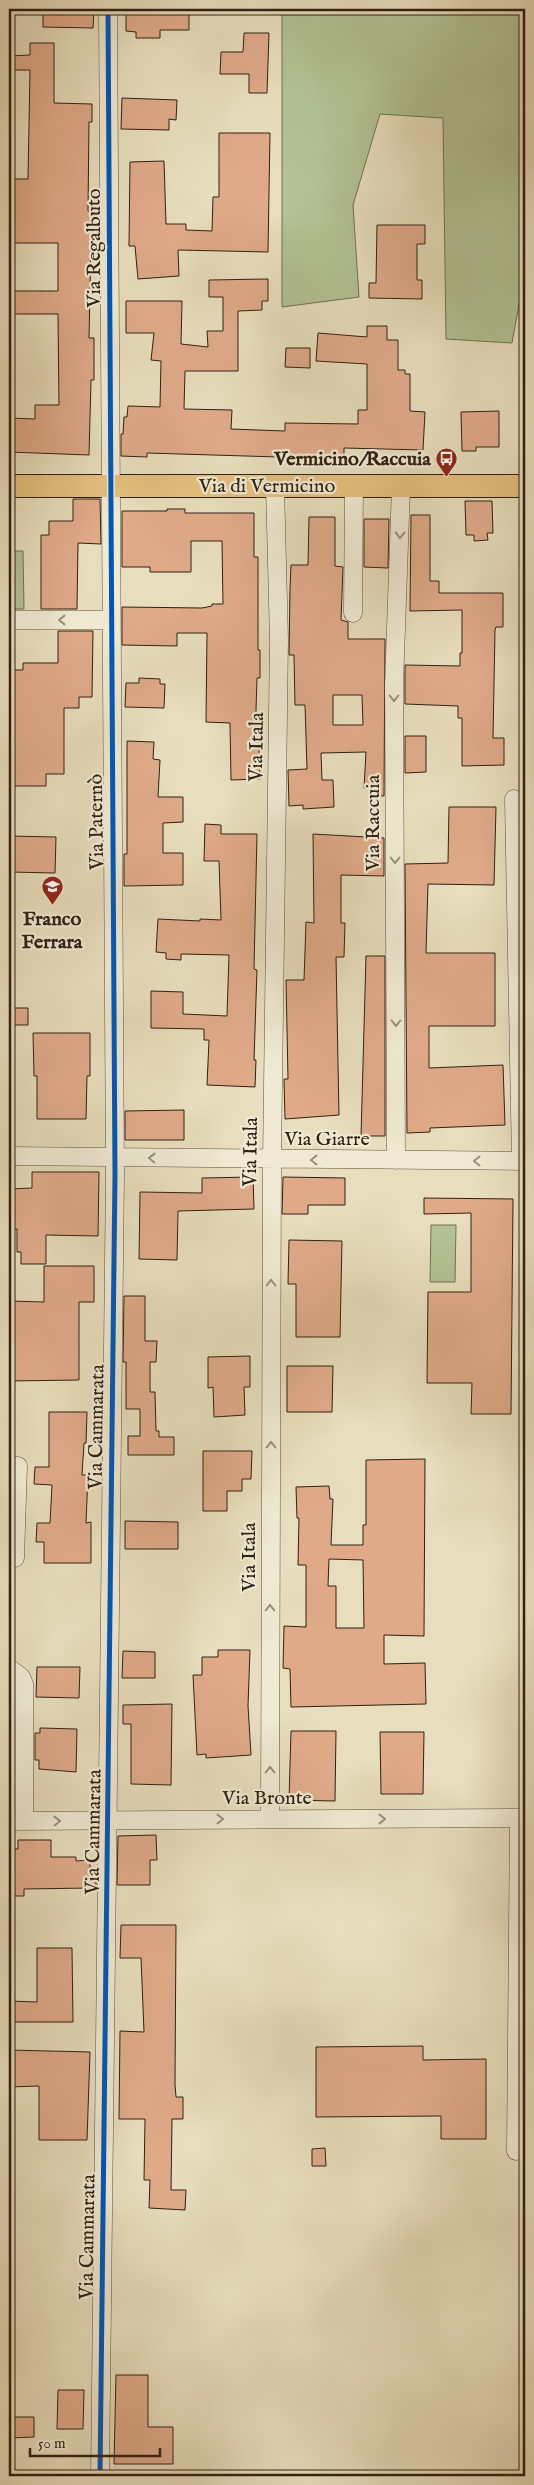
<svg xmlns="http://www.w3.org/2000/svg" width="534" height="2485" viewBox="0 0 534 2485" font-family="'IM FELL English',serif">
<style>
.green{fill:#b2c294;stroke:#717153}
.building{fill:#e0aa89;stroke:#302012;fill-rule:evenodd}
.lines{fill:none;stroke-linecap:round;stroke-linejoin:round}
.minor-casing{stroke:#5e503d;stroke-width:19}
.major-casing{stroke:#302012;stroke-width:24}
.minor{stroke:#f0ead4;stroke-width:18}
.major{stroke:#e4bf7e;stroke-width:22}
.cycleway-casing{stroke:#f0ead4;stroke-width:8}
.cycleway{stroke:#0057b8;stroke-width:5}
.oneway{stroke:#9a8f7d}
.labels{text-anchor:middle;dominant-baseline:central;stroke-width:4.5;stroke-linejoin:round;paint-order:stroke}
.street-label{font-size:20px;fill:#302012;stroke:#f0ead4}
.poi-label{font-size:20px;font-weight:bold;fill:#302012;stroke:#f0ead4;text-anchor:end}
</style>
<rect width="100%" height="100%" fill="#e8debd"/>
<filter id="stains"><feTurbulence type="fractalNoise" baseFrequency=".004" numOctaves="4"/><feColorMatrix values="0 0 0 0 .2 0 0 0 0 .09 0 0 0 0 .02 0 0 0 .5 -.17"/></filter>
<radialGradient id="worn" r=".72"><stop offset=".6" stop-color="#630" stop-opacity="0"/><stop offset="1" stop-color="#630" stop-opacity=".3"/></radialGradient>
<path class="green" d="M 282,9 L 525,9 L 525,288 L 522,288 L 512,343 L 446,339 L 443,118 L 380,114 L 353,205 L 359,297 L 282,307 Z
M 9,551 L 23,551 L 24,609 L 9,609 Z
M 431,1225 L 456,1225 L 455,1282 L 430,1282 Z"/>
<path class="building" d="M 43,9 L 94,9 L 93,28 L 43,27 Z
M 126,13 L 189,13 L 189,30 L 160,30 L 160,38 L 136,38 L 136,32 L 126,31 Z
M 244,33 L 269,33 L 267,93 L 249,93 L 249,74 L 220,74 L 221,52 L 243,52 Z
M 30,43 L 54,43 L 54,103 L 92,104 L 92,122 L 89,122 L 88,211 L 94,211 L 94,243 L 91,243 L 89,338 L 94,338 L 94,380 L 91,380 L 89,455 L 9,452 L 9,418 L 35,419 L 35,405 L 59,405 L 58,314 L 9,314 L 9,291 L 58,291 L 58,243 L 9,243 L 9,179 L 28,179 L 30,70 L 9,70 L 9,56 L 30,55 Z
M 122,98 L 177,100 L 176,120 L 169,119 L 169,130 L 121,129 Z
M 219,133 L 270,133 L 268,252 L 178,250 L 179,276 L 138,279 L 135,246 L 129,246 L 130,162 L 164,161 L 166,224 L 186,224 L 186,230 L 212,231 L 213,197 L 219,197 Z
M 377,225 L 425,225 L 425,244 L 417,244 L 417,280 L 422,280 L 422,299 L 369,298 L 369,283 L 376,283 Z
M 268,279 L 268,301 L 262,301 L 262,310 L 238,311 L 238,371 L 185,371 L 184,409 L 232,410 L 231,429 L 285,431 L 285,423 L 358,424 L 358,410 L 367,410 L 367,364 L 316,361 L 318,333 L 367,337 L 367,326 L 387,326 L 387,340 L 398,340 L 398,370 L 405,370 L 405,374 L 410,374 L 410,411 L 425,412 L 423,450 L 344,448 L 344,459 L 147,453 L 147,457 L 121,456 L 121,434 L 123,434 L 124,417 L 127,417 L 128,406 L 160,407 L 161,361 L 151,360 L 154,333 L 126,333 L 126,301 L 182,301 L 181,344 L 208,347 L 207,331 L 223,331 L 223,297 L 209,297 L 209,280 Z
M 286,348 L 310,348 L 310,368 L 285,367 Z
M 499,411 L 499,447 L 476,447 L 476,451 L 462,451 L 461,412 Z
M 73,499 L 100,499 L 101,544 L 78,543 L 77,609 L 41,609 L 41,535 L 49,535 L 49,521 L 73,521 Z
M 465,501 L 492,501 L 493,533 L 487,533 L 488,540 L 474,541 L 474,535 L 466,535 Z
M 167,509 L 185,509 L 185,513 L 254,513 L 254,557 L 258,557 L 258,650 L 260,650 L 260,678 L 257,678 L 255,743 L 259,743 L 260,779 L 231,780 L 230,723 L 206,722 L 207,633 L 177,633 L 177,646 L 122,645 L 122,607 L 202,608 L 212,606 L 212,604 L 223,604 L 222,541 L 191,541 L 191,572 L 150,572 L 150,567 L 122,567 L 122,511 L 167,511 Z
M 411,515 L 430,515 L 430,581 L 439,581 L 439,593 L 503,593 L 503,627 L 496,627 L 495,630 L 493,738 L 504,738 L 504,765 L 462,766 L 462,718 L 458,718 L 458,706 L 405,704 L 405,665 L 460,666 L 460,653 L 462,653 L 462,610 L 410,611 Z
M 309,517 L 335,517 L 335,566 L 343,567 L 341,620 L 348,622 L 348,639 L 385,639 L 384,796 L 371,795 L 372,789 L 364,788 L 366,752 L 321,753 L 322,780 L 333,780 L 334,807 L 303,809 L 303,805 L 289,806 L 288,770 L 307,769 L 305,705 L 295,705 L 294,655 L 289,655 L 290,589 L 291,565 L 308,565 ZM 333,695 L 362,695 L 363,725 L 333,725 Z
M 364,519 L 389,519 L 388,568 L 364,567 Z
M 58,631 L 93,631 L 92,697 L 79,697 L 79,708 L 64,708 L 64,774 L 46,774 L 46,786 L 9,786 L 9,670 L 23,670 L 23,663 L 58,663 Z
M 139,678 L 160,679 L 160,684 L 165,684 L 164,708 L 125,707 L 126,683 L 139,683 Z
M 405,736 L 426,736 L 426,772 L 405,773 Z
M 127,741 L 154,742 L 153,759 L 160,760 L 158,797 L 183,797 L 183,822 L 163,823 L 163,853 L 183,853 L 183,885 L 124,886 L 124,854 L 127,854 Z
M 449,807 L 496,807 L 494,885 L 428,884 L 426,953 L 495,953 L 495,1026 L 429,1026 L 429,1068 L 503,1065 L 505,1125 L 430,1128 L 430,1132 L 407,1133 L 405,864 L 448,863 Z
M 205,824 L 221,825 L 221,834 L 257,834 L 254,969 L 257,970 L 254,1060 L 256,1060 L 255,1087 L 207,1085 L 209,1040 L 204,1040 L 204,1029 L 151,1028 L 151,991 L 183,992 L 183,1014 L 227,1016 L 229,955 L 181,954 L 181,960 L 166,959 L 166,953 L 156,952 L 158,919 L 200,921 L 200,919 L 221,920 L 219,861 L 204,861 Z
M 313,834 L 384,838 L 384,876 L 341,875 L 341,923 L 345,923 L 344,957 L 336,957 L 339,1115 L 285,1119 L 284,1079 L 288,1079 L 286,980 L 304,980 L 306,922 L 314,923 Z
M 9,836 L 56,837 L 55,873 L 9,872 Z
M 366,956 L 385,956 L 385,1136 L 361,1136 Z
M 9,1008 L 28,1008 L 28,1025 L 9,1025 Z
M 33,1033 L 90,1033 L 90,1076 L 87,1076 L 86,1119 L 37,1119 L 37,1076 L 34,1076 Z
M 184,1110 L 184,1140 L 125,1140 L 125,1111 Z
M 32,1172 L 99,1172 L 98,1236 L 46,1235 L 46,1264 L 21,1264 L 21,1252 L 17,1252 L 17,1229 L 9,1229 L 9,1189 L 32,1188 Z
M 253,1177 L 254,1209 L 178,1211 L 177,1260 L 139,1259 L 140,1192 L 202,1193 L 202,1178 Z
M 283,1177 L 345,1178 L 345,1205 L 308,1205 L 308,1214 L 282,1214 Z
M 424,1198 L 513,1199 L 511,1414 L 471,1414 L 472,1383 L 427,1383 L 428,1292 L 471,1292 L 471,1213 L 424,1214 Z
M 289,1240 L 342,1241 L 340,1337 L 296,1337 L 296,1284 L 288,1284 Z
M 44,1266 L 94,1266 L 94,1302 L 79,1302 L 79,1380 L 9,1381 L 9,1301 L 44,1302 Z
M 124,1296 L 145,1296 L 145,1341 L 157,1341 L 156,1362 L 150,1362 L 150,1392 L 155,1392 L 156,1431 L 159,1431 L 159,1437 L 174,1437 L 174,1455 L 128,1455 L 128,1436 L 140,1436 L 140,1409 L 126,1409 L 126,1362 L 123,1362 Z
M 250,1356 L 250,1387 L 244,1387 L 245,1415 L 214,1417 L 213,1387 L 208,1388 L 208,1357 Z
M 287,1366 L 333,1366 L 332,1412 L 287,1412 Z
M 49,1412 L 87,1412 L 86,1443 L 84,1443 L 82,1475 L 88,1475 L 86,1523 L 91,1522 L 91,1563 L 44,1563 L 44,1542 L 36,1542 L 37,1523 L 50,1523 L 52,1485 L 34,1484 L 35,1467 L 49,1467 Z
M 203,1451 L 252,1451 L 251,1479 L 242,1479 L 242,1491 L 227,1491 L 227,1511 L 203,1511 Z
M 425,1459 L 424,1636 L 384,1635 L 384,1664 L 425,1663 L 426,1704 L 291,1707 L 290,1669 L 283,1668 L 284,1626 L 306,1627 L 306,1565 L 298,1565 L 299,1518 L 297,1518 L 296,1487 L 329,1486 L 330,1499 L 333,1499 L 331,1545 L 363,1545 L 363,1525 L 366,1525 L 366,1460 ZM 329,1559 L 363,1560 L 364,1628 L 336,1628 L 336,1586 L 328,1586 Z
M 125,1521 L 178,1522 L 178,1549 L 125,1549 Z
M 218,1650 L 250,1650 L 248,1706 L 251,1755 L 206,1758 L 206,1754 L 197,1755 L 193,1675 L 202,1675 L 202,1657 L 218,1657 Z
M 123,1651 L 155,1652 L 155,1678 L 122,1678 Z
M 37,1667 L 80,1667 L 79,1698 L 36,1697 Z
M 172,1704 L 171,1785 L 131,1784 L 131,1724 L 123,1724 L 123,1705 Z
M 40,1728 L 77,1729 L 76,1772 L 39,1769 L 39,1760 L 35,1760 L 35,1733 L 40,1733 Z
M 291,1731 L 336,1731 L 335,1801 L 289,1800 Z
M 9,1732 L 13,1732 L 13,1760 L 9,1760 Z
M 380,1732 L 424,1732 L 423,1794 L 381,1794 Z
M 156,1835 L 157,1860 L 150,1860 L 150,1885 L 117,1885 L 118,1836 Z
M 18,1840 L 51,1840 L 51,1857 L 76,1857 L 76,1861 L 90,1860 L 90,1871 L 96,1871 L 96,1885 L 90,1885 L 91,1888 L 24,1889 L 24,1896 L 10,1896 L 9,1849 L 18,1849 Z
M 121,1925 L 176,1925 L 175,2084 L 176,2097 L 183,2097 L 183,2119 L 172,2119 L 171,2190 L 186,2190 L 185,2210 L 149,2208 L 150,2180 L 144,2180 L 145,2119 L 119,2119 L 120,2031 L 144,2032 L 141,1958 L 120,1958 Z
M 37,1948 L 72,1948 L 73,2022 L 9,2022 L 9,2001 L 37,2002 Z
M 423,2046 L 423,2060 L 486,2059 L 486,2139 L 441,2139 L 441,2116 L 316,2117 L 316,2047 Z
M 9,2050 L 90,2052 L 87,2140 L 39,2140 L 39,2086 L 9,2087 Z
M 325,2148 L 326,2166 L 312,2166 L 312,2149 Z
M 116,2375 L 148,2375 L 148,2427 L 173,2427 L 173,2464 L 114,2464 Z
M 58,2390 L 84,2390 L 83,2429 L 57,2429 Z
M 9,2417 L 34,2417 L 34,2437 L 9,2438 Z"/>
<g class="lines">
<defs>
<path id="minor" d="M 353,613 L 354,486
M 9,620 L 110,620
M 514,799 L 521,1161
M 9,1156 L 525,1161
M 396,1160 L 394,685 L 401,487
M 9,1466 L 18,1466 L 15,1558 L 9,1558
M 9,1668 L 21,1677 L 24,1684 L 24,1821
M 270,1819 L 272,1160 L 279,640 L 275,486
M 9,1821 L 525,1818
M 516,2151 L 519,1818
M 100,2476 L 115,1174 L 108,9"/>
<path id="major" d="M 9,486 L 525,486"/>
</defs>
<use href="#minor" class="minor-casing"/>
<use href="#major" class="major-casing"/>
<use href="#minor" class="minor"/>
<use href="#major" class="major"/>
<defs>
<path id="cycleway" d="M 100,2476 L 115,1174 L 108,9"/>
</defs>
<use href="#cycleway" class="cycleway-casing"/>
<use href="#cycleway" class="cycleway"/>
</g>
<defs><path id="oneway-chevron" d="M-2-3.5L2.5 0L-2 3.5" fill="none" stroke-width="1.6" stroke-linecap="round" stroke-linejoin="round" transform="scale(1.25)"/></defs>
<g class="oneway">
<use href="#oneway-chevron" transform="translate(400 535) rotate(92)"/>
<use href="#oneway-chevron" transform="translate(62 620) rotate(-180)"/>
<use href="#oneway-chevron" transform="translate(394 698) rotate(90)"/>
<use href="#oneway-chevron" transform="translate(395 860) rotate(90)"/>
<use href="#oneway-chevron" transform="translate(396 1023) rotate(90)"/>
<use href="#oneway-chevron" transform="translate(152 1158) rotate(-179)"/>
<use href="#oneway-chevron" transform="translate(314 1160) rotate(-180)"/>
<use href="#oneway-chevron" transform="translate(477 1161) rotate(-180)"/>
<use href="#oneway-chevron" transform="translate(271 1283) rotate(-90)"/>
<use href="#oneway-chevron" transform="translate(271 1445) rotate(-90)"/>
<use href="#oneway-chevron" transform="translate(270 1608) rotate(-90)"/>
<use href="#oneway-chevron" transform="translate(270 1770) rotate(-90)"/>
<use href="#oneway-chevron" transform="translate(220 1819)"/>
<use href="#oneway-chevron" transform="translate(382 1819)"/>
<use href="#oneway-chevron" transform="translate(57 1821) rotate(-1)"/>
</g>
<defs>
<symbol id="bus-pin" viewBox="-11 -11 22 30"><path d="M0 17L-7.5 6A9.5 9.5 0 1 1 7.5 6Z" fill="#8f2418" stroke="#f0ead4"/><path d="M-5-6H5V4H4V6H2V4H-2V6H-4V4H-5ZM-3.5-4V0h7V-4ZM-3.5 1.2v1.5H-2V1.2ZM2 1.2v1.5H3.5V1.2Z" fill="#fff"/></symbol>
<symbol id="school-pin" viewBox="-11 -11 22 30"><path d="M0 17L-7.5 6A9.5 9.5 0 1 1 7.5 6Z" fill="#8f2418" stroke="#f0ead4"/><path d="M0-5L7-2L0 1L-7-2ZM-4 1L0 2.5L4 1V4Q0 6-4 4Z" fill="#fff"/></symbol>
</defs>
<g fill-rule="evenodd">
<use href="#bus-pin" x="434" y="446" width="25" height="34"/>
<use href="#school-pin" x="40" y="874" width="25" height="34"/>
</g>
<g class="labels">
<g class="street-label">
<text transform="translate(94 248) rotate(-90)">Via Regalbuto</text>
<text x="267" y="486">Via di Vermicino</text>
<text transform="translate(257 747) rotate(-89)">Via Itala</text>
<text transform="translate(97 822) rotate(-91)">Via Paternò</text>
<text transform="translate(373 823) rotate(-90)">Via Raccuia</text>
<text x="327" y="1139">Via Giarre</text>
<text transform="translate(251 1152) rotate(-89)">Via Itala</text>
<text transform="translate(97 1427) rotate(-89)">Via Cammarata</text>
<text transform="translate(249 1557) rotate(-90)">Via Itala</text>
<text x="267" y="1798">Via Bronte</text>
<text transform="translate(94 1832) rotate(-89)">Via Cammarata</text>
<text transform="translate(88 2237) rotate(-89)">Via Cammarata</text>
</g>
<g class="poi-label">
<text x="431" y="459">Vermicino/Raccuia</text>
<text x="52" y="919" text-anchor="middle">Franco<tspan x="52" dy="23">Ferrara</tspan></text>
</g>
</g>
<rect width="534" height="2485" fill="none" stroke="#e8debd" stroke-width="30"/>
<rect x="10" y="10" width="514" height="2465" fill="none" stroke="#302012" stroke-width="2.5"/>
<rect x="15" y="15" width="504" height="2455" fill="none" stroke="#302012"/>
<path d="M30 2448v8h130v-8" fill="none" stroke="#302012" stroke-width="2.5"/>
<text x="38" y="2448" font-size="15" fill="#302012" stroke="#f0ead4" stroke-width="4" paint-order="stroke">50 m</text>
<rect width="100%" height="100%" filter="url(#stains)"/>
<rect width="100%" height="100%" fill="url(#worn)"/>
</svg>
